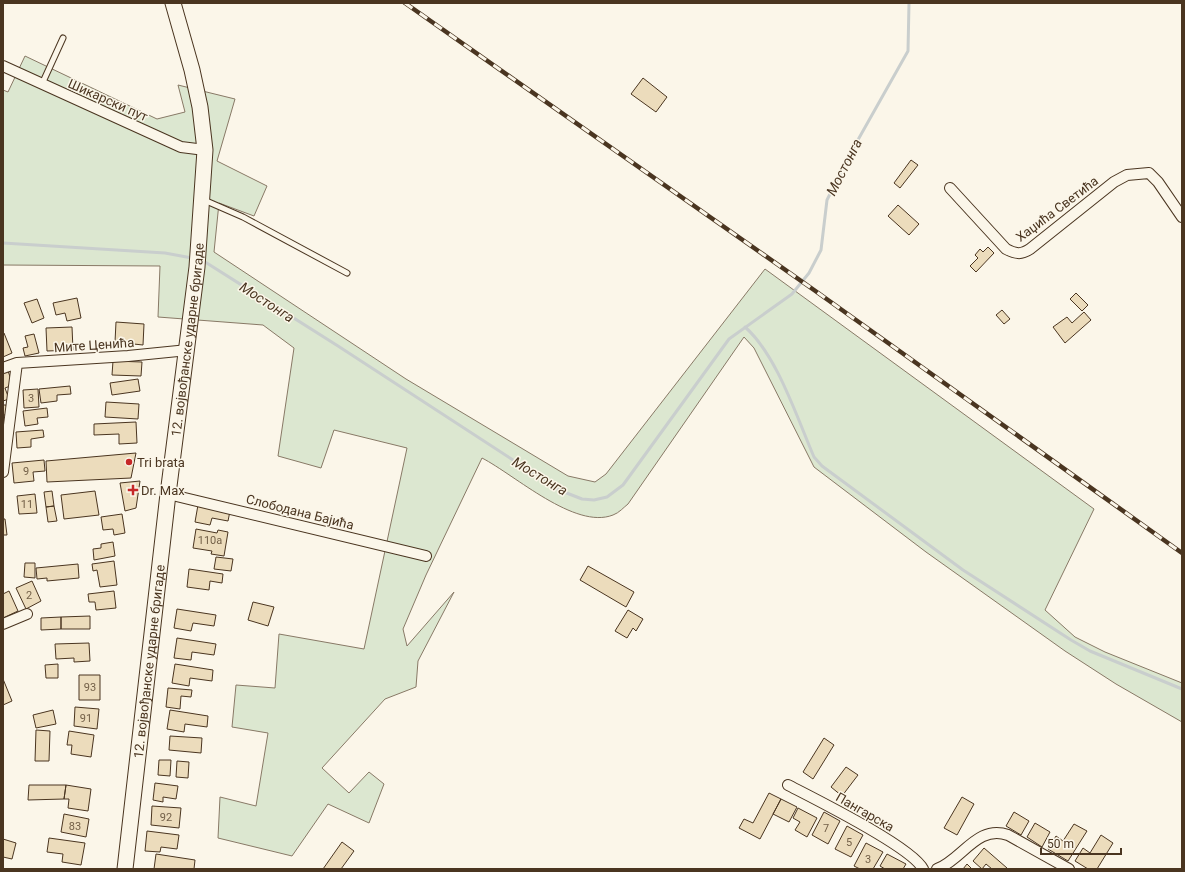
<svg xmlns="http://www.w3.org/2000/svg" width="1185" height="872" viewBox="0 0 1185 872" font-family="Roboto,sans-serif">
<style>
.green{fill:#dce7d0;stroke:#887966}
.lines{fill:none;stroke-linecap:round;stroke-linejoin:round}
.stream{stroke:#c9cecd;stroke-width:3}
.building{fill:#ecdcbc;stroke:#4a3520}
.service-casing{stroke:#4a3520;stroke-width:7}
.minor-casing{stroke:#4a3520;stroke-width:12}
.primary-casing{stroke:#4a3520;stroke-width:17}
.service{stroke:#fbf6e9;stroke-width:5}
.minor{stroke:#fbf6e9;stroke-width:10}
.primary{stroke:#fbf6e9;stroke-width:15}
.rail-casing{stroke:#4a3520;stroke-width:4.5}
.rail{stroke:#fbf6e9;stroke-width:3;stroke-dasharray:9;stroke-linecap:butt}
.poi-dot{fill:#c62828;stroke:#fbf6e9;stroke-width:1.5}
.labels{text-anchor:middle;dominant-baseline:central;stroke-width:3;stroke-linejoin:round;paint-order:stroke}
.number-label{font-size:11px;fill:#725f47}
.street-label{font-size:13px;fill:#4a3520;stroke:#fbf6e9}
.poi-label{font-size:13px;fill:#4a3520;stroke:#fbf6e9;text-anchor:start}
.water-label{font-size:14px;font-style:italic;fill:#4a3520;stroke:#fbf6e9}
</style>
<rect width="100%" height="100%" fill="#fbf6e9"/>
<path class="green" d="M 25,56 L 157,119 L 185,112 L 178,85 L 235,99 L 217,161 L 267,186 L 254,216 L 219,203 L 214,252 L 406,379 L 568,476 L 595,482 L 606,474 L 765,269 L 1094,509 L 1045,610 L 1075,637 L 1105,652 L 1182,683 L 1182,722 L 1116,684 L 1065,651 L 926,552 L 814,467 L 754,348 L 744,337 L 628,504 C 624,507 619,513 613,515 C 575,530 515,475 482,458 L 426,575 L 403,629 L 407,646 L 454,592 L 418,661 L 416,687 L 385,699 L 322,768 L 349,793 L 369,772 L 384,784 L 369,823 L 328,804 L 292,856 L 218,838 L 220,797 L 256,806 L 268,733 L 232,727 L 236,685 L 275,688 L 279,634 L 364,649 L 407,448 L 334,430 L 321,468 L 278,456 L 294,348 L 263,325 L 158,317 L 160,266 L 3,265 L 3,90 L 8,92 Z"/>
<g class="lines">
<path class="stream" d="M 3,243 L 165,253 L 192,258
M 202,260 L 338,346 L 559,490 L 582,499 L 594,500 L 607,497 L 623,485 L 729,339 L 792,294 L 809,273 L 821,250 L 827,200 L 850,154 L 908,51 L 909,3
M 745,327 C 777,355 797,418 814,457 L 822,466 L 963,570 L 1071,640 L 1090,651 L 1182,689"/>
</g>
<path class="building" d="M 643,78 L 667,97 L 656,112 L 631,94 Z
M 911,160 L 918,165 L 900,188 L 894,183 Z
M 898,205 L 919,224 L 909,235 L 888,216 Z
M 988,247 L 994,253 L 976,272 L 970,266 L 978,258 L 975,255 L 980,249 L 983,252 Z
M 1076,293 L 1088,305 L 1082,311 L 1070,299 Z
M 77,298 L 81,318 L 67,321 L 65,313 L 56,315 L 53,303 Z
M 37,299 L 44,318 L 32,323 L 24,303 Z
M 1002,310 L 1010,319 L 1004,324 L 996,315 Z
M 1084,312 L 1091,320 L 1065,343 L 1053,327 L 1067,317 L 1072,323 Z
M 116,322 L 144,324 L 143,345 L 115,342 Z
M 72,327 L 73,350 L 47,351 L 46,328 Z
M 4,333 L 12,353 L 3,357 L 3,334 Z
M 34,334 L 39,353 L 25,356 L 23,348 L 28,347 L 25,336 Z
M 113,361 L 142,362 L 141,376 L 112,375 Z
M 8,371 L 13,385 L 5,388 L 9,399 L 3,401 L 3,373 Z
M 138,379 L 140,391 L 112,395 L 110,383 Z
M 70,386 L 71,394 L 57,395 L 57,401 L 41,403 L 39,389 Z
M 38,389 L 39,407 L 24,408 L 23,390 Z
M 106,402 L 139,404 L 138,419 L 105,417 Z
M 3,405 L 6,405 L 8,415 L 3,415 Z
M 47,408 L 48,417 L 37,418 L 38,424 L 25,426 L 23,411 Z
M 136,422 L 137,443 L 119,444 L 119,434 L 94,435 L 94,424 Z
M 43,430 L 44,437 L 31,439 L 31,447 L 17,448 L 16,432 Z
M 136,453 L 131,478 L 47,482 L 46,461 Z
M 44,460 L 45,471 L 33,472 L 34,481 L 14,483 L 12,463 Z
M 140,481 L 136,508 L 125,511 L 120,483 Z
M 52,491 L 54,506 L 46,507 L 44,492 Z
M 95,491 L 99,515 L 64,519 L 61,495 Z
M 35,494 L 37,513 L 19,514 L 17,496 Z
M 198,505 L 230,511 L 228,521 L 212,518 L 210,525 L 195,522 Z
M 54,506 L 57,521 L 48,522 L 46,507 Z
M 122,514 L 125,533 L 114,535 L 113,529 L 103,530 L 101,517 Z
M 3,519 L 5,519 L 7,535 L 3,535 Z
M 196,529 L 217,533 L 218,530 L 228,532 L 224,556 L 211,554 L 212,551 L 193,548 Z
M 113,542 L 115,556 L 94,560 L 93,549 L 101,548 L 101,544 Z
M 216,557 L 233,559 L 231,571 L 214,569 Z
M 114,561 L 117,585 L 100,587 L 97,570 L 93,571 L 92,564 Z
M 25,563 L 35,563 L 35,578 L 24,577 Z
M 78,564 L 79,578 L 47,581 L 47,578 L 37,579 L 36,568 Z
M 588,566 L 634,592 L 626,607 L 580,580 Z
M 189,569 L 223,574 L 222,583 L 210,581 L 209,590 L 187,587 Z
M 32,581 L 41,601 L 26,609 L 16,588 Z
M 9,591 L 18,611 L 3,618 L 3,594 Z
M 114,591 L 116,608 L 96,610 L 95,602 L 89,602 L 88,594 Z
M 253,602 L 274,607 L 268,626 L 248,620 Z
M 177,609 L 216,615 L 214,626 L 193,623 L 191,631 L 174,628 Z
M 628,610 L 643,619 L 636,631 L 633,628 L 627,638 L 615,631 Z
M 90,616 L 90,629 L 61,629 L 61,617 Z
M 61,617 L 61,629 L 41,630 L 41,618 Z
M 177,638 L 216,644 L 214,655 L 192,652 L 191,660 L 174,658 Z
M 89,643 L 90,661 L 74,662 L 74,658 L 56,659 L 55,644 Z
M 58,664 L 58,678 L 46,678 L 45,665 Z
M 175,664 L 213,670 L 212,681 L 190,678 L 189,686 L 172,683 Z
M 79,675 L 100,675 L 100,700 L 79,700 Z
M 3,679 L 12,701 L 3,705 Z
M 168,688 L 192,690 L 191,697 L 181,696 L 180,709 L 166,707 Z
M 75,707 L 99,709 L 97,729 L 74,726 Z
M 53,710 L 56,724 L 36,728 L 33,715 Z
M 170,710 L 208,716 L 207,727 L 185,724 L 184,732 L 167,729 Z
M 36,730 L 50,731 L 49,761 L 35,761 Z
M 69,731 L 94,735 L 91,757 L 71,754 L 72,745 L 67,745 Z
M 170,736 L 202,738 L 201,753 L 169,750 Z
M 824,738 L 834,745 L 813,779 L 803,772 Z
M 159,760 L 171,760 L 170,776 L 158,775 Z
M 177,761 L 189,762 L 188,778 L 176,777 Z
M 846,767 L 858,775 L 842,796 L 831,787 Z
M 155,783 L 178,786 L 176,799 L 163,797 L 163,802 L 153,800 Z
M 29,785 L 66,785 L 64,799 L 28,800 Z
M 66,785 L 91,789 L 88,811 L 68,808 L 69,799 L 64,799 Z
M 769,793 L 781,799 L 760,839 L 739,828 L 744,819 L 753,823 Z
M 962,797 L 974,804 L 957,835 L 944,828 Z
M 781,799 L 797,807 L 789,822 L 773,814 Z
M 152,806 L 181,808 L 179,828 L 151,825 Z
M 798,808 L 817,818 L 807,837 L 795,830 L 800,822 L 793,818 Z
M 824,812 L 840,821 L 828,844 L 812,835 Z
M 1014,812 L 1029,821 L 1021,835 L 1006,826 Z
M 64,814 L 89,819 L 86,837 L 61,832 Z
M 1035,823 L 1050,832 L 1042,847 L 1027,837 Z
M 1074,824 L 1087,831 L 1068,861 L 1048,849 L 1056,836 L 1063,841 Z
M 847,826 L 863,835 L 851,857 L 835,849 Z
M 147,831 L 179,835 L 177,849 L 161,847 L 160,852 L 145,851 Z
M 1101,835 L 1113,843 L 1097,869 L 1088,869 L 1075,861 L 1083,848 L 1090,853 Z
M 49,838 L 85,843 L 81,865 L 62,862 L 63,854 L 47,852 Z
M 3,839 L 16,843 L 12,859 L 3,857 Z
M 342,842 L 354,851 L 341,869 L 323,869 Z
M 866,843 L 883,852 L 873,869 L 860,869 L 854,866 Z
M 984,848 L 1007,868 L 1006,869 L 992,869 L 986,864 L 982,869 L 973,861 Z
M 156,854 L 195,860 L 194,869 L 154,869 Z
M 887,854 L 906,864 L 903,869 L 885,869 L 880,866 Z
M 967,864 L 972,869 L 963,869 Z"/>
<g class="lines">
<defs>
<path id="service" d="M 42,84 L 63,38
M 204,200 L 243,217 L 347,273"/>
<path id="minor" d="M 3,66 L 181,147 L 205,150
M 950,188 L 1006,249 C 1016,254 1021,255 1030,249 L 1114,182 L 1127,175 L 1149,173 L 1158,182 L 1182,217
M 3,368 L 17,363 L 128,356 L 188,350
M 3,472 L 17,363
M 168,494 L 426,556
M 3,624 L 27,614
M 788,785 C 815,799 912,847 923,869
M 937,869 C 962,860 977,824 1008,835 L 1069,869"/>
<g id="primary">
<path id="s1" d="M 125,869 L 168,494 L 197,267 L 205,150 L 200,107 L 192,70 L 173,3"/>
</g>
</defs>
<use href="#service" class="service-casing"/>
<use href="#minor" class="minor-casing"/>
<use href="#primary" class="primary-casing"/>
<use href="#service" class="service"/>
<use href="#minor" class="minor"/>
<use href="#primary" class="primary"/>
<defs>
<path id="rail" d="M 405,3 L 814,290 L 1182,553"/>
</defs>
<use href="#rail" class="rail-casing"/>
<use href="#rail" class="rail"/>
</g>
<g class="poi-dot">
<circle cx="129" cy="462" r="4"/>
<path d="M131 484h4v4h4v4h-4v4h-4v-4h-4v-4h4z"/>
</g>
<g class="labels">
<g class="number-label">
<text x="31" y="398">3</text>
<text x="26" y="471">9</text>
<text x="27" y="504">11</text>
<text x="210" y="540">110a</text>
<text x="29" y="595">2</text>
<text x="90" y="687">93</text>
<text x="86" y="718">91</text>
<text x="166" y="817">92</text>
<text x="75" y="826">83</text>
<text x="826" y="828">7</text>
<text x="849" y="842">5</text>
<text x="868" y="859">3</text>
</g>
<g class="street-label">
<text transform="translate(108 100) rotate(24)">Шикарски пут</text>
<text transform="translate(1057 209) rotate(-37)">Хаџића Светића</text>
<text stroke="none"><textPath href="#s1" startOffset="533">12. војвођанске ударне бригаде</textPath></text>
<text transform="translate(94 345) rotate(-4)">Мите Ценића</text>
<text transform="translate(300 512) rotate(14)">Слободана Бајића</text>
<text stroke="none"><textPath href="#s1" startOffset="209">12. војвођанске ударне бригаде</textPath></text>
<text transform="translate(865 812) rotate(30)">Пангарска</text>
</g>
<g class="poi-label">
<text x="137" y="462">Tri brata</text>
<text x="141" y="490">Dr. Max</text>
</g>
<g class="water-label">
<text transform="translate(844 167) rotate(-63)">Мостонга</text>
<text transform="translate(267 302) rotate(33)">Мостонга</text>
<text transform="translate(540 476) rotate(31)">Мостонга</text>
</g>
</g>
<rect width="1185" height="872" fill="none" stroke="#4a3520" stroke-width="8"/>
<path d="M1041 848v6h80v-6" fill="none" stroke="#4a3520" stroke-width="2"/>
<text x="1047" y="848" font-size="12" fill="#4a3520" stroke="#fbf6e9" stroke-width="3" paint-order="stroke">50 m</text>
</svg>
